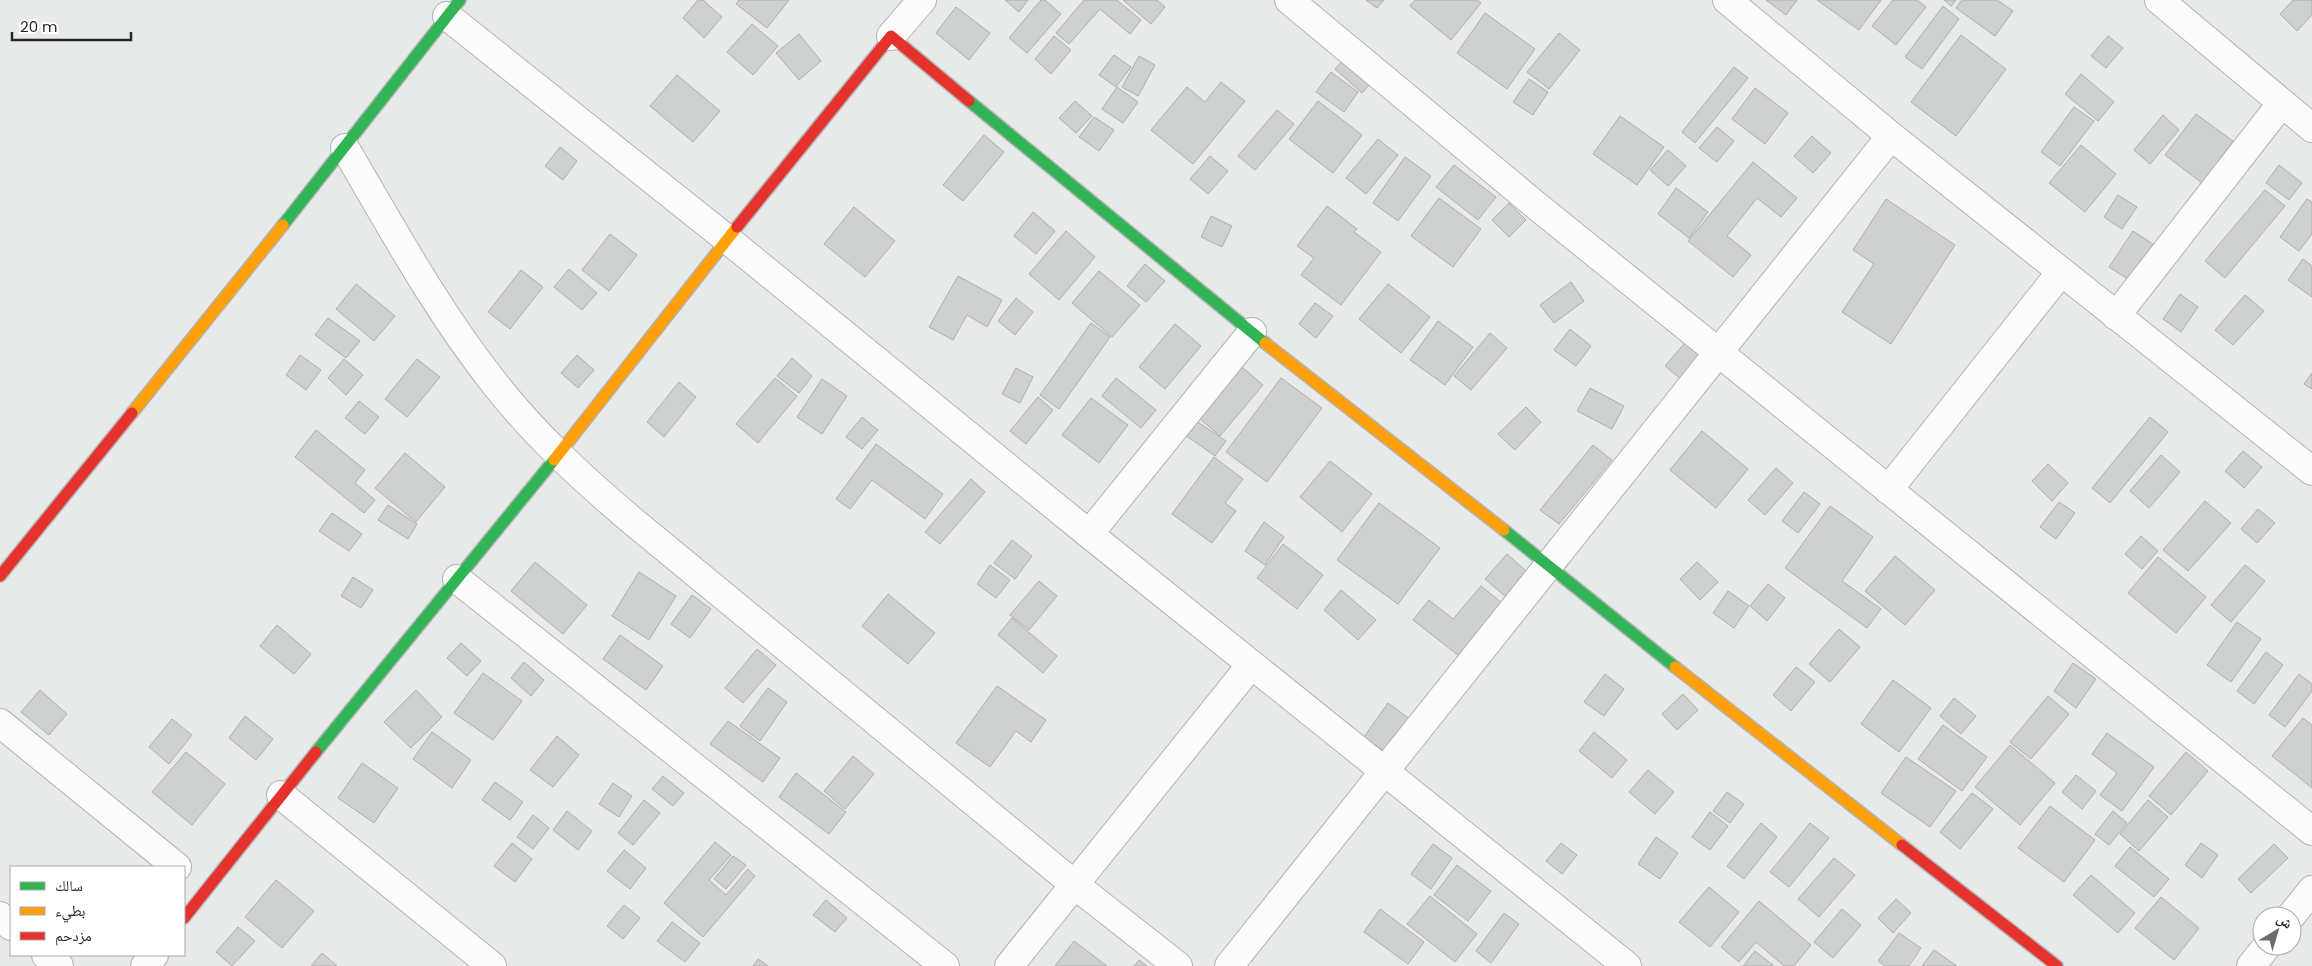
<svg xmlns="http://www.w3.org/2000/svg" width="2312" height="966" viewBox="0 0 2312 966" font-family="Poppins,'Noto Naskh Arabic',sans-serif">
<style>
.building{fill:#cfd1d0;stroke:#adafae}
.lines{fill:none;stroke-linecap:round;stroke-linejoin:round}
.street-casing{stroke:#b2b3b3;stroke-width:30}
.fast-casing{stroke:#b2b3b3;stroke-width:14}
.slow-casing{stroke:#b2b3b3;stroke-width:14}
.jam-casing{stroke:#b2b3b3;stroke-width:14}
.street{stroke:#fcfcfc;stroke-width:28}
.fast{stroke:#30b455;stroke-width:11}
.slow{stroke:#ff9f0a;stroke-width:11}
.jam{stroke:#e5322d;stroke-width:11}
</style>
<rect width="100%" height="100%" fill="#e8eae9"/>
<path class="building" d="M 698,0 L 703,0 L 722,17 L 704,38 L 683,18 Z
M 739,0 L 789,0 L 767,28 L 736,4 Z
M 1005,0 L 1028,0 L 1019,12 Z
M 1041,0 L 1045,0 L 1061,14 L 1027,53 L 1009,38 Z
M 1084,0 L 1117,0 L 1141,20 L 1130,34 L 1100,9 L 1069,44 L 1056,33 Z
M 1123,0 L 1157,0 L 1165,7 L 1151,24 Z
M 1366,0 L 1384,0 L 1377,8 Z
M 1415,0 L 1477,0 L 1481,3 L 1451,40 L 1410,6 Z
M 1766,0 L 1797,0 L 1786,15 Z
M 1817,0 L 1881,0 L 1859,30 Z
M 1893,0 L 1917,0 L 1926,7 L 1896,45 L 1872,26 Z
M 1944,0 L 1956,0 L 1951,6 Z
M 1962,0 L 1997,0 L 2013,11 L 1995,36 L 1956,8 Z
M 2293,0 L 2312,0 L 2312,15 L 2297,31 L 2280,14 Z
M 1943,6 L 1959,19 L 1922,69 L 1905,57 Z
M 956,7 L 990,33 L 969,60 L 936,33 Z
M 1485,13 L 1535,49 L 1507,89 L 1457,53 Z
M 752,24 L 778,46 L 753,75 L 727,52 Z
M 1559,33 L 1580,50 L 1549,89 L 1527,72 Z
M 799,34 L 821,61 L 799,80 L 776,53 Z
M 1961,35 L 2006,69 L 1956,136 L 1911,102 Z
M 1054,36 L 1071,50 L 1051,74 L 1035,59 Z
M 2108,36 L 2123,48 L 2106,68 L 2091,56 Z
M 1114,55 L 1131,67 L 1116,87 L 1099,75 Z
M 1139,56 L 1155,65 L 1138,96 L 1122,87 Z
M 1344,59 L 1371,83 L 1362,93 L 1335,69 Z
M 1734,67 L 1748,78 L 1695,143 L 1682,132 Z
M 1331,72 L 1358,92 L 1344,112 L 1316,92 Z
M 2081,74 L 2114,102 L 2098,121 L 2065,94 Z
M 677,75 L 720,111 L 693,142 L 650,106 Z
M 1529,79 L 1548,92 L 1533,115 L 1513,102 Z
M 1221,82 L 1245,101 L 1193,164 L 1151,130 L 1187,87 L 1205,102 Z
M 1117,87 L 1138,102 L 1123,123 L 1102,109 Z
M 1755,88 L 1788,113 L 1765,144 L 1732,119 Z
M 1075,101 L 1092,116 L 1076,133 L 1059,118 Z
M 1318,101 L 1362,135 L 1333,173 L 1289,139 Z
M 2074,107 L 2094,121 L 2060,166 L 2041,152 Z
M 1277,110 L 1294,124 L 1255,170 L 1238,156 Z
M 2196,114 L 2233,141 L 2202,183 L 2165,155 Z
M 2163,115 L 2179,130 L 2150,164 L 2134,150 Z
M 1620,116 L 1664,147 L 1637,185 L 1593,154 Z
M 1094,117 L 1114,130 L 1099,151 L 1079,137 Z
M 1717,127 L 1734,141 L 1717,162 L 1699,148 Z
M 984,135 L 1004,152 L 963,201 L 943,185 Z
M 1812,136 L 1831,153 L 1813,173 L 1794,156 Z
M 1378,139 L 1398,155 L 1366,194 L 1346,178 Z
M 2081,145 L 2116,174 L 2085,212 L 2049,183 Z
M 560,147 L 577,161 L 563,180 L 545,166 Z
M 1668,150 L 1686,166 L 1668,186 L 1650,170 Z
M 1210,156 L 1228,171 L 1208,194 L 1190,179 Z
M 1405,157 L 1431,176 L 1398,221 L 1373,203 Z
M 1753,162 L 1797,198 L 1781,217 L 1757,198 L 1727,236 L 1751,255 L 1733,277 L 1688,241 Z
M 1454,165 L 1496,197 L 1478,220 L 1436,187 Z
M 2279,165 L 2302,183 L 2289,200 L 2266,183 Z
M 1676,188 L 1708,212 L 1689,238 L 1658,214 Z
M 2265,190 L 2285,206 L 2225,278 L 2205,261 Z
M 2118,195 L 2137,207 L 2122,229 L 2104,217 Z
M 1439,198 L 1481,229 L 1453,267 L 1411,236 Z
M 1886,199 L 1955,245 L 1891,344 L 1842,312 L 1874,264 L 1853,250 Z
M 2307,199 L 2312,202 L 2312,234 L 2299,251 L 2280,237 Z
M 1509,203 L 1526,220 L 1509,237 L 1492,220 Z
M 1327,206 L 1357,229 L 1354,232 L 1381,252 L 1341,305 L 1301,275 L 1314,258 L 1297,246 Z
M 854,207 L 895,241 L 865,277 L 824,244 Z
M 1033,212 L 1055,231 L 1036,254 L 1014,236 Z
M 1211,216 L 1232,226 L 1222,247 L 1201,237 Z
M 1066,231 L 1095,257 L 1059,300 L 1029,274 Z
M 2133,231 L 2153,244 L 2129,280 L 2109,267 Z
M 610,234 L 637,255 L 609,291 L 582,270 Z
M 2303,259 L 2312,266 L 2312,297 L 2288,280 Z
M 1145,264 L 1165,281 L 1146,302 L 1127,286 Z
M 569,269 L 597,293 L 582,310 L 554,287 Z
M 521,270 L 543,287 L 510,329 L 488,312 Z
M 1099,271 L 1140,305 L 1112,337 L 1072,303 Z
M 958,276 L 1002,300 L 987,327 L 967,315 L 953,340 L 929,327 Z
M 1571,282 L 1584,301 L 1554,323 L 1540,305 Z
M 356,284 L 395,316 L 374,341 L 336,309 Z
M 1388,284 L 1430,317 L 1401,353 L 1359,319 Z
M 2180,294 L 2198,307 L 2181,332 L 2163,319 Z
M 2245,295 L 2264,311 L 2233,345 L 2215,330 Z
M 1016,298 L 1033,312 L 1015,335 L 998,321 Z
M 1315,303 L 1333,316 L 1316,338 L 1299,324 Z
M 328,318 L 360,341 L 346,358 L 315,335 Z
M 1438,321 L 1473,347 L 1445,385 L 1410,360 Z
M 1091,323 L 1110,337 L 1059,409 L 1040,395 Z
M 1175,324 L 1201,346 L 1165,389 L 1139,367 Z
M 1570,329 L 1591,346 L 1576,366 L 1554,350 Z
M 1490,333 L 1507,348 L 1471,390 L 1454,376 Z
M 1690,337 L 1718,362 L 1694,390 L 1665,366 Z
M 1223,351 L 1263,385 L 1220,436 L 1180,402 Z
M 300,355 L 321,370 L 306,390 L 286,375 Z
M 577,355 L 594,370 L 578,388 L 561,373 Z
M 792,358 L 812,376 L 799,393 L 777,376 Z
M 344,359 L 363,375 L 346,395 L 328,378 Z
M 417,359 L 440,377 L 407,417 L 385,399 Z
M 1016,368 L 1033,377 L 1020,403 L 1002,394 Z
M 2312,373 L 2312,389 L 2304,384 Z
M 775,378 L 797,396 L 758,443 L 736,424 Z
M 1116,378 L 1156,410 L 1141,428 L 1102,396 Z
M 1281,378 L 1322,408 L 1267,482 L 1226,452 Z
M 822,379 L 847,396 L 822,434 L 797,417 Z
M 679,382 L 696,397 L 664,437 L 647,422 Z
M 1590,388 L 1624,406 L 1612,429 L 1577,411 Z
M 1038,397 L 1053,410 L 1026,444 L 1010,431 Z
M 1091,398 L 1128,425 L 1099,463 L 1062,435 Z
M 359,401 L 379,417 L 365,434 L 345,418 Z
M 1526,407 L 1541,422 L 1515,450 L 1498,434 Z
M 1181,411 L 1226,441 L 1215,456 L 1171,425 Z
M 862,417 L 878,430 L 862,449 L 846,437 Z
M 2150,417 L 2168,432 L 2110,503 L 2092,488 Z
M 316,430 L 365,470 L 355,483 L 375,500 L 364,513 L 295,457 Z
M 1702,431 L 1748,469 L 1716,508 L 1670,470 Z
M 876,444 L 943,494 L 925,519 L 872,480 L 850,509 L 836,499 Z
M 1593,445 L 1612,460 L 1559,524 L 1540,510 Z
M 2243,451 L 2262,467 L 2244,488 L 2225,471 Z
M 405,453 L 445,487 L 416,522 L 375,488 Z
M 2161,455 L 2180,472 L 2149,508 L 2130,491 Z
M 1214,457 L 1243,479 L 1225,503 L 1236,511 L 1212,543 L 1172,514 Z
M 1330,461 L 1372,494 L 1342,532 L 1300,497 Z
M 2048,464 L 2068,483 L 2052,501 L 2032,481 Z
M 1776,468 L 1793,483 L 1765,515 L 1748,500 Z
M 971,479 L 985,492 L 940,544 L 925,532 Z
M 1804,492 L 1820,504 L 1798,533 L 1782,521 Z
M 2205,501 L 2231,523 L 2188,571 L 2163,550 Z
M 2059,502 L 2075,513 L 2056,539 L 2040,527 Z
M 1379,503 L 1440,548 L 1398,604 L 1337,560 Z
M 388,505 L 417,524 L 408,539 L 378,520 Z
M 1830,506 L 1873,537 L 1842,581 L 1881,609 L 1867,628 L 1785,568 Z
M 2258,509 L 2275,523 L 2257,543 L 2241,529 Z
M 332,513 L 362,534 L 349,551 L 319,531 Z
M 1264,522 L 1284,537 L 1265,565 L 1245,551 Z
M 2141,536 L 2158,551 L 2142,569 L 2125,554 Z
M 1012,540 L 1032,556 L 1015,579 L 994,563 Z
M 1283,544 L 1323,575 L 1297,609 L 1257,578 Z
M 1507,554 L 1526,571 L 1505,596 L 1485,579 Z
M 1895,556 L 1935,590 L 1905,625 L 1865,591 Z
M 2158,557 L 2206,597 L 2176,633 L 2128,593 Z
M 535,562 L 587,605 L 563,634 L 511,591 Z
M 1697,562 L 1718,582 L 1700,600 L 1680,579 Z
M 990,565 L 1010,580 L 996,598 L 977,584 Z
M 2245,565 L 2265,581 L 2231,622 L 2211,605 Z
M 639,572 L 676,596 L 649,640 L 612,616 Z
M 353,577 L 373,590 L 361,608 L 341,596 Z
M 1039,581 L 1057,596 L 1029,630 L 1010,615 Z
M 1768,584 L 1785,598 L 1767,621 L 1750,606 Z
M 1481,586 L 1502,603 L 1459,656 L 1413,620 L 1429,600 L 1453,619 Z
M 1341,590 L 1376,620 L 1358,640 L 1324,610 Z
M 1728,591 L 1749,606 L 1734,628 L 1713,613 Z
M 888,594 L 935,633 L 908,664 L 862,626 Z
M 692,595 L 711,609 L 690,638 L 671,624 Z
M 1012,618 L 1057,656 L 1043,673 L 998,635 Z
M 2237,622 L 2261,639 L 2231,682 L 2207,665 Z
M 277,625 L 311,654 L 294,674 L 260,646 Z
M 1839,629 L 1860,647 L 1830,682 L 1809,664 Z
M 620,635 L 663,666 L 646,690 L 603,659 Z
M 461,643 L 481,661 L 467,676 L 447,658 Z
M 757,649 L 776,665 L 743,703 L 725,688 Z
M 2266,652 L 2283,665 L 2254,704 L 2237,691 Z
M 524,662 L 544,680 L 531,696 L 511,678 Z
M 2073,663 L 2096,679 L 2076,708 L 2054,691 Z
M 1796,667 L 1815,682 L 1791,711 L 1773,695 Z
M 483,673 L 522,701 L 493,740 L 454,713 Z
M 1605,674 L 1624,689 L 1604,716 L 1584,702 Z
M 2299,674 L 2312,684 L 2312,691 L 2285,727 L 2269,715 Z
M 1893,680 L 1931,708 L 1899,752 L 1861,724 Z
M 997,686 L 1046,720 L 1031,742 L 1016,731 L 990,767 L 956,743 Z
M 768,688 L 787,702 L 760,741 L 740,726 Z
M 40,690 L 67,714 L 49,735 L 21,712 Z
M 416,690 L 442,717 L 411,748 L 384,722 Z
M 1683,694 L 1698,710 L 1677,730 L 1662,714 Z
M 2048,696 L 2069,714 L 2031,759 L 2010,742 Z
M 1954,698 L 1976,716 L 1961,734 L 1940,716 Z
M 1388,703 L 1418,725 L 1394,758 L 1364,737 Z
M 245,716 L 273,739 L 256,760 L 229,738 Z
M 2303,718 L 2312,725 L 2312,788 L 2272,756 Z
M 172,719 L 192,735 L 169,764 L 149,747 Z
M 728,721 L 780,758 L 763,782 L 710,744 Z
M 1943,725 L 1987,757 L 1962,791 L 1918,759 Z
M 432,732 L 471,760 L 452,788 L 413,759 Z
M 1594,732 L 1627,760 L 1612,778 L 1579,751 Z
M 2107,733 L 2154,767 L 2122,811 L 2100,795 L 2117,773 L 2092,754 Z
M 557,736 L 579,755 L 553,787 L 530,770 Z
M 2010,745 L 2055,783 L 2020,825 L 1975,787 Z
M 186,752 L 225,784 L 192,825 L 152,792 Z
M 2186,752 L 2208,771 L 2171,815 L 2149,796 Z
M 853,756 L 874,774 L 845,809 L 824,791 Z
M 1906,757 L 1956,791 L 1930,827 L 1881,793 Z
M 362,763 L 398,788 L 374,823 L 338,798 Z
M 1648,770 L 1674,792 L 1655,814 L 1629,792 Z
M 796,773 L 846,812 L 829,834 L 779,797 Z
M 2076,775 L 2096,791 L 2082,809 L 2062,792 Z
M 663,776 L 684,793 L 673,806 L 652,789 Z
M 495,782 L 523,802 L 510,820 L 482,800 Z
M 613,783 L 632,796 L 619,817 L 599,804 Z
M 1727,792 L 1744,804 L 1730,823 L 1713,811 Z
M 1972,793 L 1993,809 L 1960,849 L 1940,832 Z
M 644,800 L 660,813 L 633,845 L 618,833 Z
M 2148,800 L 2168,817 L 2139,851 L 2120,834 Z
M 2050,806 L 2095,840 L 2064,882 L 2018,848 Z
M 567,811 L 592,831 L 578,850 L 553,830 Z
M 2113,811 L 2127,823 L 2109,845 L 2095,834 Z
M 1710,812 L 1728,826 L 1710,850 L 1692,837 Z
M 533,815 L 549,828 L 533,849 L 517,837 Z
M 1761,823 L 1777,837 L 1744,879 L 1727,866 Z
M 1810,823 L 1829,838 L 1789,887 L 1770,872 Z
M 1656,837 L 1678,853 L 1660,879 L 1638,864 Z
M 715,842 L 731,855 L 709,880 L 726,895 L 748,869 L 755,876 L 703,937 L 664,903 Z
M 512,843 L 532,859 L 515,882 L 494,866 Z
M 1561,843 L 1577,855 L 1562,874 L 1546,861 Z
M 2201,843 L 2218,855 L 2202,878 L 2185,865 Z
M 1433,844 L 1452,858 L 1431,889 L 1411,874 Z
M 2274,844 L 2288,858 L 2251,893 L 2238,879 Z
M 2130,847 L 2169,879 L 2154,897 L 2115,866 Z
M 624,850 L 646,868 L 630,889 L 607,871 Z
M 733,856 L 746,865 L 726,889 L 714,879 Z
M 1834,858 L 1855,875 L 1819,917 L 1798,899 Z
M 1457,865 L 1491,891 L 1468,921 L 1434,895 Z
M 2091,875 L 2135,913 L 2118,933 L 2073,895 Z
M 276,880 L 314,911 L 282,948 L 245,917 Z
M 1709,887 L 1739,912 L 1710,947 L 1679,922 Z
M 1430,896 L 1477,934 L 1455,962 L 1407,924 Z
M 2161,897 L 2199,928 L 2174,960 L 2135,928 Z
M 1896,899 L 1911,913 L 1893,933 L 1878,918 Z
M 826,900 L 847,918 L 835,932 L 813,915 Z
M 1759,901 L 1811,945 L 1794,966 L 1784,966 L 1756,942 L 1739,962 L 1721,947 Z
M 624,905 L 640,918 L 623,939 L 607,926 Z
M 1380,909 L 1424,942 L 1408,964 L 1364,932 Z
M 1842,909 L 1861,925 L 1833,958 L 1814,942 Z
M 1504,913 L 1519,924 L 1491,963 L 1476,951 Z
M 672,922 L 700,943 L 685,962 L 657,941 Z
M 238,927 L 255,941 L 232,966 L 216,952 Z
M 1899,933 L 1921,948 L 1909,966 L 1885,966 L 1878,961 Z
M 1074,941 L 1107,966 L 1055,966 Z
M 1934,950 L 1957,966 L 1922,966 Z
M 1755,951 L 1773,965 L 1773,966 L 1743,966 Z
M 322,953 L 337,966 L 311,966 Z
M 758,959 L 768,966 L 753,966 Z
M 1139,960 L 1147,966 L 1134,966 Z"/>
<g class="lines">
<defs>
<path id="street" d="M 1289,0 L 1538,207 L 2312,831
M 1727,0 L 1891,136 L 2312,471
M 2159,0 L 2312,128
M 447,16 L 727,239 L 1089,534 L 1627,966
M 891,36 L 922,0
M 345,148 C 392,228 437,311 495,384 C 534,434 581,477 629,518 L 1075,885 L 1178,966
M 2116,316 L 2281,104
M 1888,490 L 2061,272
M 1089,534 L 1252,332
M 457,579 L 945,966
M 0,723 L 177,867
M 281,795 L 492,966
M 0,916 L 11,926
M 2291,916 L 2312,890
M 46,955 L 59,966
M 145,966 L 154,955
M 1009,966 L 1251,665
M 1229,966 L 1891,136
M 2251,966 L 2267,946"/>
<path id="fast" d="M 969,101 L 1265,343
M 283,225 L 460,0
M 1504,530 L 1675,667
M 316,752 L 554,460"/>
<path id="slow" d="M 1265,343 L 1504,530
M 132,413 L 283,225
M 554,460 L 737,227
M 1675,667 L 1902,845"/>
<path id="jam" d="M 737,227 L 891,36 L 969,101
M 0,576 L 132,413
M 1902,845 L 2057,966
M 184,918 L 316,752"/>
</defs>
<use href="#street" class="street-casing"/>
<use href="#fast" class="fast-casing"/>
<use href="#slow" class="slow-casing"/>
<use href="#jam" class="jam-casing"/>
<use href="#street" class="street"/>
<use href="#fast" class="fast"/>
<use href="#slow" class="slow"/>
<use href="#jam" class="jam"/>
</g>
<rect x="10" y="866" width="175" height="90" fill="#ffffff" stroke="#a8a9a9"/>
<rect x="20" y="882" width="25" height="8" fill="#30b455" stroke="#a8a9a9"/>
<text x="55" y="891" font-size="15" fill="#262827">سالك</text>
<rect x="20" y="907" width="25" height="8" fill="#ff9f0a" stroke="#a8a9a9"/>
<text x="55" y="916" font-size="15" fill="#262827">بطيء</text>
<rect x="20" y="932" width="25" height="8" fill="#e5322d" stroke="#a8a9a9"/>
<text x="55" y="941" font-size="15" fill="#262827">مزدحم</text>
<g transform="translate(2277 931) rotate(38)"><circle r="24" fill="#ffffff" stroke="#a8a9a9"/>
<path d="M0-4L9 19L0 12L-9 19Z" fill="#6a6c6b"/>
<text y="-8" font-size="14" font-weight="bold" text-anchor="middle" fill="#262827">ش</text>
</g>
<path d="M12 32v8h119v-8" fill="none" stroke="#262827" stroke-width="2.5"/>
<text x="20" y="32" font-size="15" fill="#262827" stroke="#ffffff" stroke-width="4" paint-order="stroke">20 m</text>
</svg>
